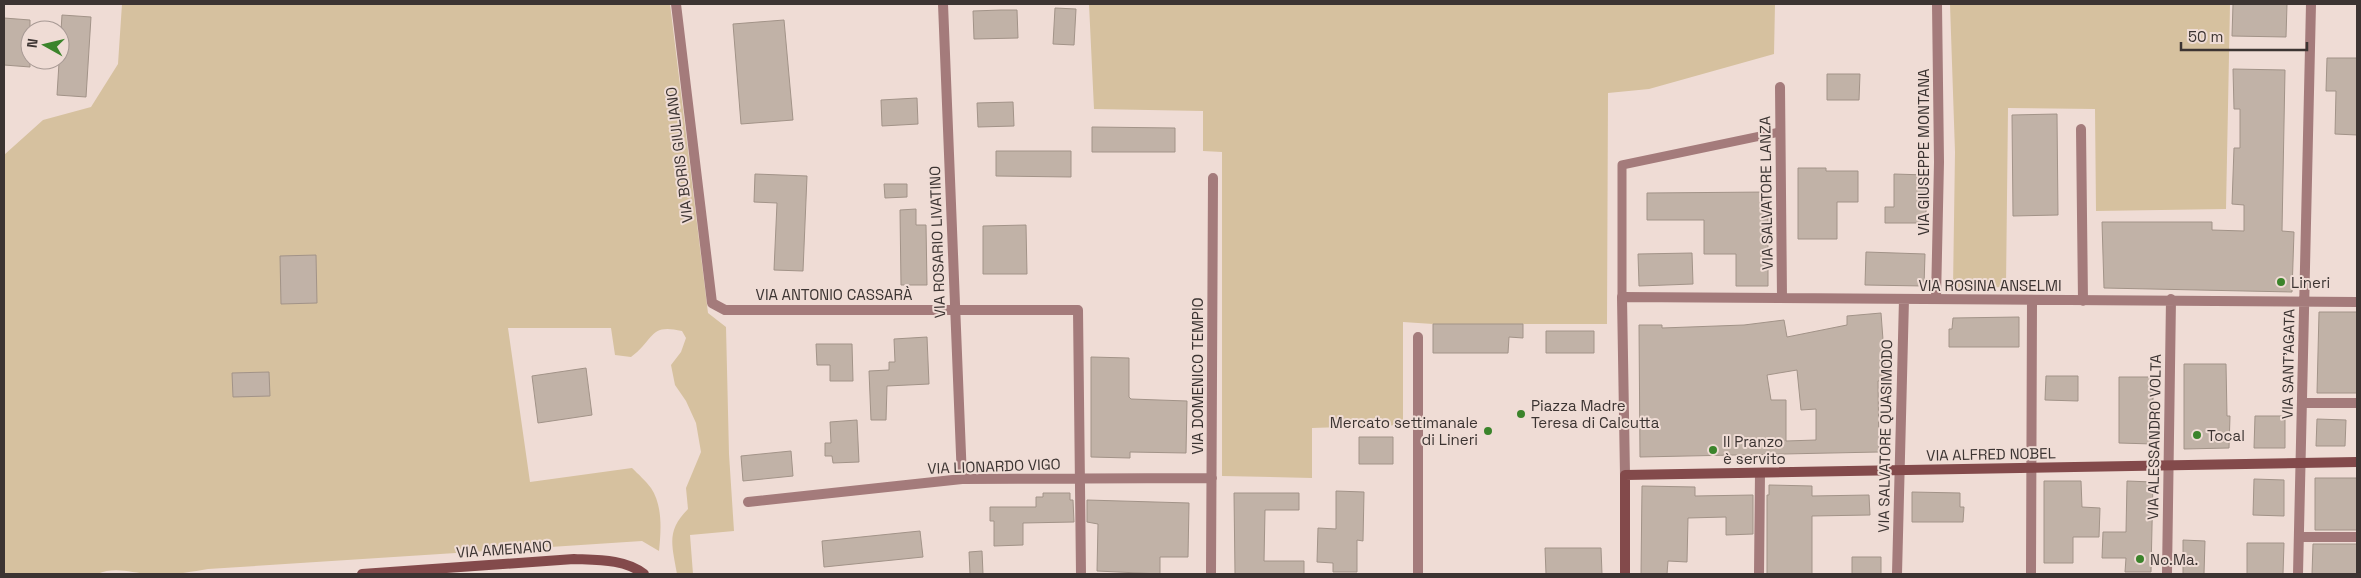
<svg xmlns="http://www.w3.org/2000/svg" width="2361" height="578" viewBox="0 0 2361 578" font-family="'Space Grotesk',sans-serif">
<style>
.green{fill:#d6c19f}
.building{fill:#c1b2a7;stroke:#a29388;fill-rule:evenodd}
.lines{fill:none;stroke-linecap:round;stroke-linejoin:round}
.lane{stroke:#a47b7b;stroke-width:9}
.street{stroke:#a47b7b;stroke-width:10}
.secondary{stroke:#834a4b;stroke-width:10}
.poi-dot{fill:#3b842b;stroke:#efdcd5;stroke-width:2}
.labels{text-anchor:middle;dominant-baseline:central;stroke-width:4;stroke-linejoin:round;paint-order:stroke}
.street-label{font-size:15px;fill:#3c3432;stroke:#efdcd5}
.poi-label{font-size:15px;fill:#3c3432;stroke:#efdcd5;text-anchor:start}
</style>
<rect width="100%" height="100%" fill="#efdcd5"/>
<path class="green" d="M 122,4 L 670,4 L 708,313 L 726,327 L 729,454 L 734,531 L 690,535 L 693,574 L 677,574 C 672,545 666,531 688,509 L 686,488 L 701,452 L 696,423 L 686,401 L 675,385 L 671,365 L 681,352 L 686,338 L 682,331 C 649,323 655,339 631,357 L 615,355 L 611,328 L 508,328 L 530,482 L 632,468 C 638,474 646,481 651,488 C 663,506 661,531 659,551 L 642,541 L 208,569 C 189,572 170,576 150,574 C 131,573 116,566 97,574 L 4,574 L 4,155 L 43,120 L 91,107 L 118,64 Z
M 1089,4 L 1775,4 L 1774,54 L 1649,89 L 1608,93 L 1607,324 L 1433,324 L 1403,322 L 1403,425 L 1312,428 L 1312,478 L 1222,476 L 1222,152 L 1203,151 L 1203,111 L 1094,109 Z
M 1950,4 L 2230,4 L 2226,209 L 2096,211 L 2095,109 L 2008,108 L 2006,287 L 1953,288 L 1955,152 Z"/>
<path class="building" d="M 2233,4 L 2287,4 L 2286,37 L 2232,36 Z
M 1055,8 L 1076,9 L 1074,45 L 1053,44 Z
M 1001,10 L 1017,10 L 1018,38 L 974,39 L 973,11 Z
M 62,15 L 91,17 L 86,97 L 57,95 Z
M 4,18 L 30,20 L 30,67 L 4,65 Z
M 784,20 L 793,120 L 741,124 L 733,24 Z
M 2327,58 L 2357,58 L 2357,135 L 2335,134 L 2336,91 L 2326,91 Z
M 2233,69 L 2285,70 L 2282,231 L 2294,232 L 2292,292 L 2104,288 L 2102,222 L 2212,222 L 2212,230 L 2244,231 L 2244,205 L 2232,204 L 2234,148 L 2240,148 L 2240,109 L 2234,109 Z
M 1827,74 L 1860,74 L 1859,100 L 1827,100 Z
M 917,98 L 918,124 L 882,126 L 881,100 Z
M 1013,102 L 1014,126 L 978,127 L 977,103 Z
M 2057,114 L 2058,215 L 2013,216 L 2012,115 Z
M 1092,127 L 1175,128 L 1175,152 L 1092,152 Z
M 996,151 L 1071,151 L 1071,177 L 996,176 Z
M 1798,168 L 1826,168 L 1826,171 L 1858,171 L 1858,202 L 1837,202 L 1837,239 L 1798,239 Z
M 755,174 L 807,176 L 803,271 L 774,270 L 777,203 L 754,202 Z
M 1894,174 L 1926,175 L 1926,223 L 1885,223 L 1885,207 L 1894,207 Z
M 884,184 L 907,184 L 907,197 L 885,198 Z
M 1768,192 L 1768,286 L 1736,286 L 1736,254 L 1704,254 L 1704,220 L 1647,220 L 1647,193 Z
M 916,209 L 916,225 L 926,225 L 927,285 L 901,285 L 900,210 Z
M 1026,225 L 1027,274 L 983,274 L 983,226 Z
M 1866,252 L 1925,254 L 1924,286 L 1865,285 Z
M 1692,253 L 1693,284 L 1639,286 L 1638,254 Z
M 316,255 L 317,303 L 281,304 L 280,256 Z
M 2319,312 L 2357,312 L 2357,393 L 2317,393 Z
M 1881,313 L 1886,380 L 1878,381 L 1879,452 L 1640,457 L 1639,325 L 1662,325 L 1662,328 L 1744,325 L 1784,320 L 1787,337 L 1847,325 L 1847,316 ZM 1797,370 L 1801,410 L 1816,409 L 1816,440 L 1786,441 L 1786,400 L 1771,400 L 1767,375 Z
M 2019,317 L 2019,347 L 1949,347 L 1949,329 L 1952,329 L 1953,318 Z
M 1433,324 L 1523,324 L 1523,338 L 1509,337 L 1508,353 L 1433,353 Z
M 1546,331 L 1594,331 L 1594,353 L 1546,353 Z
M 927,337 L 929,384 L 887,386 L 886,420 L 871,420 L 869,371 L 889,370 L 889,362 L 895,362 L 894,339 Z
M 816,344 L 852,344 L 853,381 L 830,381 L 830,365 L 817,365 Z
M 1091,357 L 1129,358 L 1129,397 L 1131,399 L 1187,401 L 1186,453 L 1130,452 L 1130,458 L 1091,457 Z
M 2184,364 L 2226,364 L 2227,416 L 2230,416 L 2229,448 L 2184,449 Z
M 586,368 L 592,415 L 538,423 L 532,376 Z
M 269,372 L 270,396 L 233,397 L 232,373 Z
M 2046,376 L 2078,376 L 2078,401 L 2045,400 Z
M 2119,377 L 2153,377 L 2153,444 L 2119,443 Z
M 2255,416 L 2285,416 L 2285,448 L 2254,448 Z
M 2317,419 L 2346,420 L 2345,446 L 2316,446 Z
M 857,420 L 859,462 L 833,463 L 832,456 L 825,456 L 825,443 L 831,443 L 830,422 Z
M 1359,437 L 1393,437 L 1393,464 L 1359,464 Z
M 791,451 L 793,476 L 743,481 L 741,456 Z
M 2315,478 L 2357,478 L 2357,530 L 2315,530 Z
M 2254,479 L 2284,480 L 2284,516 L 2253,515 Z
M 2044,481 L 2081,481 L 2082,507 L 2100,508 L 2099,537 L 2073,537 L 2073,563 L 2044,563 Z
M 2127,481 L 2153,482 L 2151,572 L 2125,572 L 2126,558 L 2102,558 L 2103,532 L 2126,532 Z
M 1769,485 L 1812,486 L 1812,496 L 1869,495 L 1870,515 L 1812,516 L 1812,574 L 1767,574 L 1767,495 L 1769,495 Z
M 1642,486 L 1695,487 L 1695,496 L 1753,495 L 1753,534 L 1726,535 L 1726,517 L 1688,518 L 1687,562 L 1668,561 L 1667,574 L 1641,574 Z
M 1336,491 L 1364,492 L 1363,541 L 1357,540 L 1357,572 L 1333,572 L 1333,563 L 1317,562 L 1318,528 L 1336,529 Z
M 1912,492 L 1960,493 L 1960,507 L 1964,507 L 1963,522 L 1912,522 Z
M 1043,493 L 1070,493 L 1070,500 L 1073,500 L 1074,522 L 1023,523 L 1023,545 L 994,546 L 994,521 L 990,521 L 990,507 L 1036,507 L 1036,497 L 1043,497 Z
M 1234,493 L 1299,493 L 1299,510 L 1265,510 L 1264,561 L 1304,561 L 1304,574 L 1235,574 Z
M 1087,500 L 1189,503 L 1188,557 L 1160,557 L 1160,574 L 1097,571 L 1098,524 L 1087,522 Z
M 920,531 L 923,557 L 824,567 L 822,541 Z
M 2183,540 L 2205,541 L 2204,574 L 2183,574 Z
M 2247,543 L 2284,543 L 2283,574 L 2247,574 Z
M 2313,544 L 2357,544 L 2357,574 L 2312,574 Z
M 1545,548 L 1601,548 L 1602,574 L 1546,574 Z
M 982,551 L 983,574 L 970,574 L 969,552 Z
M 1852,557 L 1881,557 L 1881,574 L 1852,574 Z"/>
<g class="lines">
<path class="lane" d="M 1622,297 L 1622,165 L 1780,132"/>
<path class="street" d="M 676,4 L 712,303 L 725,310 L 1078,310 L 1081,574
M 943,4 L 962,479
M 1780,87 L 1782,298
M 2081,129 L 2083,301
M 1936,299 L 1939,162 L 1937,4
M 2302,403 L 2357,403
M 1625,475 L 1622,297 L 2357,302
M 748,502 L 962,479 L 1212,478
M 2299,537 L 2357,537
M 1211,574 L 1213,178
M 1418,574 L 1418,337
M 1759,574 L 1760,473
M 1897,574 L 1904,299
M 2031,574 L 2032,300
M 2167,574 L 2171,299
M 2298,574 L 2311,4"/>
<path class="secondary" d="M 362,574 L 574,559 C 597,560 625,559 644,574
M 1625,574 L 1625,475 L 2357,462"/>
</g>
<g class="poi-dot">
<circle cx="2281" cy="282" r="5"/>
<circle cx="1521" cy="414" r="5"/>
<circle cx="1488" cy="431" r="5"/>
<circle cx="2197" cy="435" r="5"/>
<circle cx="1713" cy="450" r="5"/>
<circle cx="2140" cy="559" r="5"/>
</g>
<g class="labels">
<g class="street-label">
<text transform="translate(1923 152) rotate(-90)">VIA GIUSEPPE MONTANA</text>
<text transform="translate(679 155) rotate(-97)">VIA BORIS GIULIANO</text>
<text transform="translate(1766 193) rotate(-91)">VIA SALVATORE LANZA</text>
<text transform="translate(937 242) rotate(-92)">VIA ROSARIO LIVATINO</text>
<text x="1990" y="285">VIA ROSINA ANSELMI</text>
<text x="834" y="294">VIA ANTONIO CASSARÀ</text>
<text transform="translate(2288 364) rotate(-89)">VIA SANT'AGATA</text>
<text transform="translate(1197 376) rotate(-90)">VIA DOMENICO TEMPIO</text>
<text transform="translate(1885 436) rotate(-89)">VIA SALVATORE QUASIMODO</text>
<text transform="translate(2154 437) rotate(-89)">VIA ALESSANDRO VOLTA</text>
<text transform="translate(1991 454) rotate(-1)">VIA ALFRED NOBEL</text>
<text transform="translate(994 466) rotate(-2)">VIA LIONARDO VIGO</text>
<text transform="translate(504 549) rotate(-4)">VIA AMENANO</text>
</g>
<g class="poi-label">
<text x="2291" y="282">Lineri</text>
<text x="1531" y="405">Piazza Madre<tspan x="1531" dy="17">Teresa di Calcutta</tspan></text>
<text x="1478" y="422" text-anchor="end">Mercato settimanale<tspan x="1478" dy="17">di Lineri</tspan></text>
<text x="2207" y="435">Tocal</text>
<text x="1723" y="441">Il Pranzo<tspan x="1723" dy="17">è servito</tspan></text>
<text x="2150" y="559">No.Ma.</text>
</g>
</g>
<rect width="2361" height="578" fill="none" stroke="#3c3432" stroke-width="10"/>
<g transform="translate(45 45) rotate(278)"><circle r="24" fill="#efdcd5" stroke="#a79994"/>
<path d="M0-4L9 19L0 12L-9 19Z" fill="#3b842b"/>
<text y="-8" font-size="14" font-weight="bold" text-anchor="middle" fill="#3c3432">N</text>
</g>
<path d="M2181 42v8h126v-8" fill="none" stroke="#3c3432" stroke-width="2.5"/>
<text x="2188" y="42" font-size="15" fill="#3c3432" stroke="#efdcd5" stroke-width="4" paint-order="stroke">50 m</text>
</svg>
